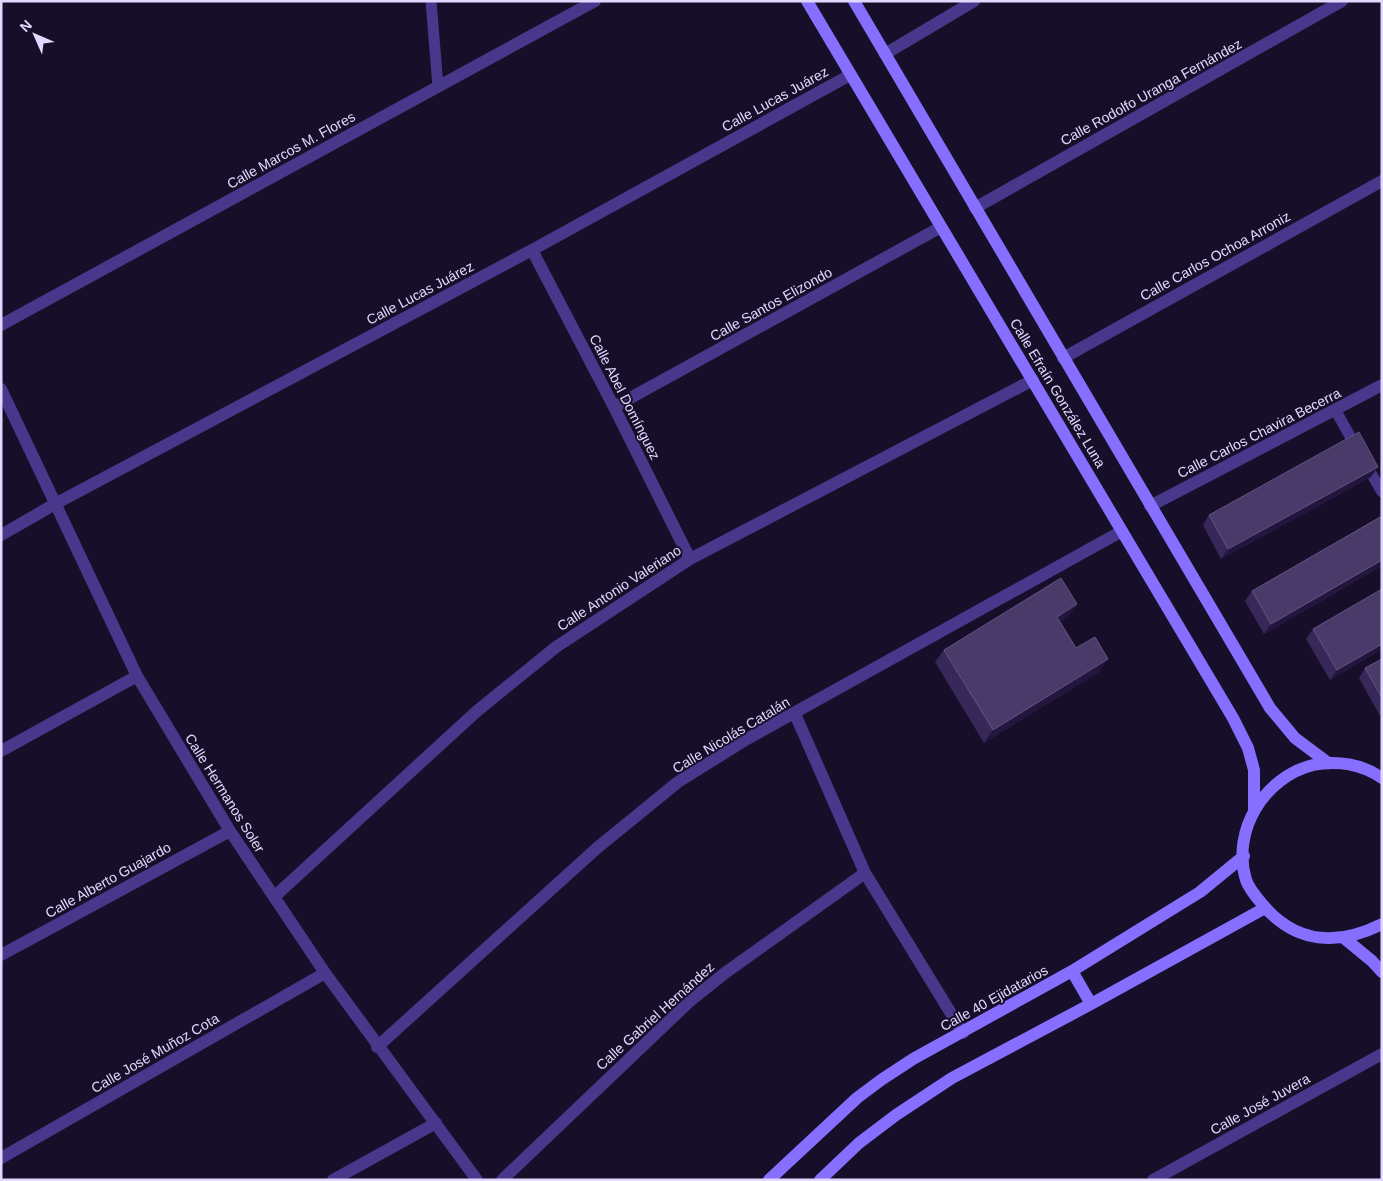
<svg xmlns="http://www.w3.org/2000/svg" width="1383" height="1181" viewBox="0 0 1383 1181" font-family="Arial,sans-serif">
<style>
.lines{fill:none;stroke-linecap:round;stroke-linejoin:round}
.lane{stroke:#47388b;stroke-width:11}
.street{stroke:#47388b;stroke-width:12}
.secondary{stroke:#866fff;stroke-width:12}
.wall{fill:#382759}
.shaded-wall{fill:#23163e}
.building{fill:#4a3a6a;stroke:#625382}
.labels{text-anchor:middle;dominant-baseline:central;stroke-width:4;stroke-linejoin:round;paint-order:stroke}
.street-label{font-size:14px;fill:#e2d8ff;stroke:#170f2a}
</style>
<rect width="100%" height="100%" fill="#170f2a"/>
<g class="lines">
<path class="lane" d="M 431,1 L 438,87
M 1336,411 L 1357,449
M 1365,463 L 1382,492"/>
<path class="street" d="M 885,54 L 974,1
M 975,208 L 1342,1
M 532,250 L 614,407 L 690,559
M 1,325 L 595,1
M 1063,358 L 1382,181
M 1,389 L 137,676 L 230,831 L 325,973 L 477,1180
M 614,407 L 941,227
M 1150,506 L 1382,385
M 1,535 L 55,504 L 532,250 L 850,75
M 795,714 L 865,873 L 963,1033
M 1,751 L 137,676
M 274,897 L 477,711 L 556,647 L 690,559 L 1033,380
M 1,955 L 230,831
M 377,1047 L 597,848 L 678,782 L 747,739 L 1122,531
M 1,1158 L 325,973
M 333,1180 L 436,1123
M 502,1180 L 690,1001 L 725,973 L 865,873
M 1153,1180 L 1382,1054"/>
<path class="secondary" d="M 807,1 L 1233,718 L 1248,748 L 1254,770 L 1254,810
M 854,1 L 1270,708 L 1295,738 L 1327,762
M 1382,778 C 1362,764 1337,760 1313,765 C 1265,777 1231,830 1246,880 C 1249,889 1257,898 1263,905 C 1296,944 1338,946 1382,924
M 1344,938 L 1372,961 L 1382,972
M 1072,971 L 1091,1004
M 769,1180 L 857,1098 L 881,1080 L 913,1059 L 1072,971 L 1200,892 L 1244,856
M 820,1180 L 859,1143 L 896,1115 L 952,1078 L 1091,1004 L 1265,908"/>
</g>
<path class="wall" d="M 1371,477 L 1221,559 L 1203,525 L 1209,515 Z
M 1382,516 L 1382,566 L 1264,634 L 1245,601 L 1252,591 Z
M 1068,617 L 1060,622 L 1076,648 L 1099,672 L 984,743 L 935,662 L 944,650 Z
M 1313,629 L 1382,649 L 1330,680 L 1306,639 Z
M 1382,659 L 1382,715 L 1380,716 L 1359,678 L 1365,668 Z"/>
<path class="shaded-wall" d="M 1378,467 L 1371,477 L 1221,559 L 1228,549 Z
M 1382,560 L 1382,566 L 1264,634 L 1271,624 Z
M 1077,604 L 1068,617 L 1048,630 L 1057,617 Z
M 1382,644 L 1382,649 L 1330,680 L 1337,670 Z
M 1108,659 L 1099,672 L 984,743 L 993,730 Z"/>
<path class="building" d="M 1359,432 L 1378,467 L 1228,549 L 1209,515 Z
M 1382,516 L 1382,560 L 1271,624 L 1252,591 Z
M 1061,578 L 1077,604 L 1057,617 L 1076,648 L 1095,637 L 1108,659 L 993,730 L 944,650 Z
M 1382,589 L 1382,644 L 1337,670 L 1313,629 Z
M 1382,659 L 1382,698 L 1365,668 Z"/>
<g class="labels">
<g class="street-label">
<text transform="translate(1151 92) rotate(-29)">Calle Rodolfo Uranga Fernández</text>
<text transform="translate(775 99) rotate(-29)">Calle Lucas Juárez</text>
<text transform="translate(291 150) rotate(-29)">Calle Marcos M. Flores</text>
<text transform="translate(1215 256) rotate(-29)">Calle Carlos Ochoa Arroniz</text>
<text transform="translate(420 293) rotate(-28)">Calle Lucas Juárez</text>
<text transform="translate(771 304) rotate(-29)">Calle Santos Elizondo</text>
<text transform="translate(1058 393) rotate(59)">Calle Efraín González Luna</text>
<text transform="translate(625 397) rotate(63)">Calle Abel Domínguez</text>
<text transform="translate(1259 433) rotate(-27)">Calle Carlos Chavira Becerra</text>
<text transform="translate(619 588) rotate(-33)">Calle Antonio Valeriano</text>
<text transform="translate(731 735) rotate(-31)">Calle Nicolás Catalán</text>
<text transform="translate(225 793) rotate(58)">Calle Hermanos Soler</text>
<text transform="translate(108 880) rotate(-29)">Calle Alberto Guajardo</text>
<text transform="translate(994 998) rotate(-29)">Calle 40 Ejidatarios</text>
<text transform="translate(655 1016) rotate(-42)">Calle Gabriel Hernández</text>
<text transform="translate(155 1053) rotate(-30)">Calle José Muñoz Cota</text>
<text transform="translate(1260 1104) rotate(-29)">Calle José Juvera</text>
</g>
</g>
<rect width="1383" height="1181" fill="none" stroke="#e2d8ff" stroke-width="5"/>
<g transform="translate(35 35) rotate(315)" stroke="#170f2a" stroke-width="4" paint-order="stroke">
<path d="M0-4L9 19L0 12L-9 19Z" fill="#e2d8ff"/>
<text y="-8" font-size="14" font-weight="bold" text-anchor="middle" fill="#e2d8ff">N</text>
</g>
</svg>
